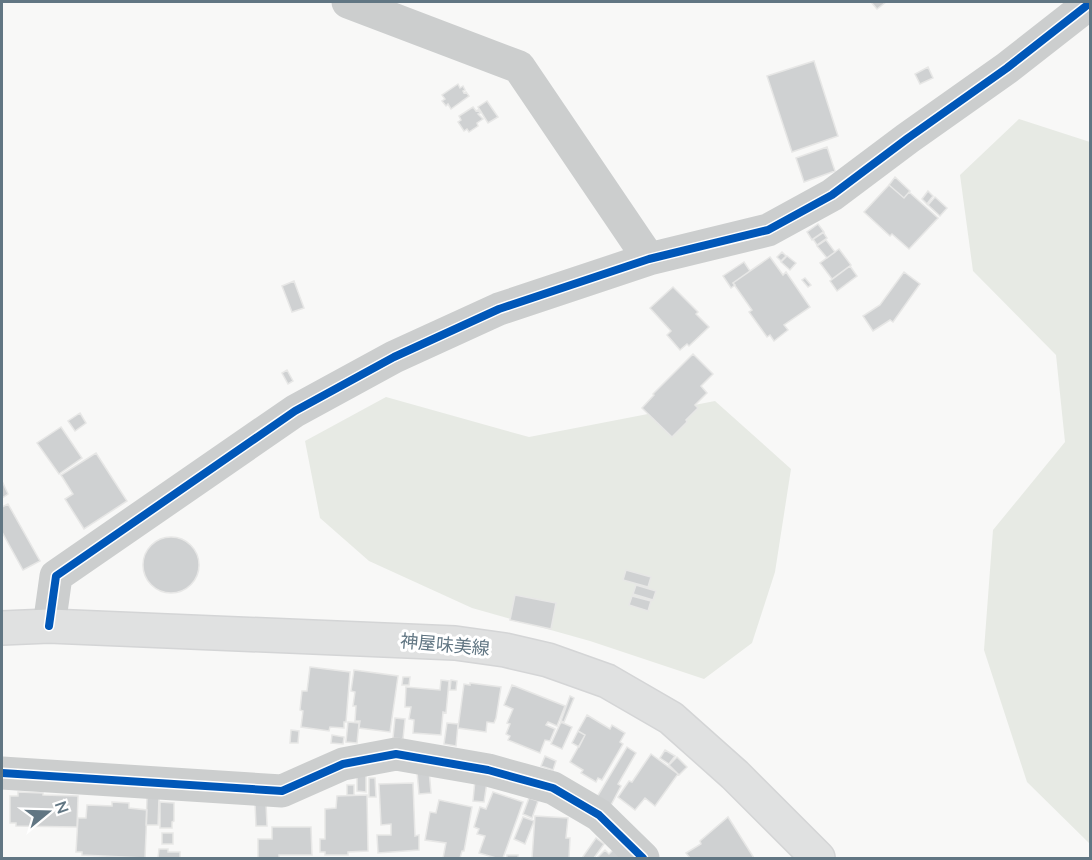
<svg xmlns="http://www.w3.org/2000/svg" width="1092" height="860" viewBox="0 0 1092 860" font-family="'Nunito Sans','Noto Sans JP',sans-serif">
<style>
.green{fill:#e7eae4}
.building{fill:#cfd1d2;stroke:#e7e7e6;stroke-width:1.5}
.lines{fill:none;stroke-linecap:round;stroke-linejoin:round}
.major-casing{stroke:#d4d5d6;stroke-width:36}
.minor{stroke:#cccece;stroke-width:33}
.major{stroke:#e0e1e1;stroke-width:33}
.cycleway-casing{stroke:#fff;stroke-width:11}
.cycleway{stroke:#0057b8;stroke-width:8}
.labels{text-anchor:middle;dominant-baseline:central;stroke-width:6;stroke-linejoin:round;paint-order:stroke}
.street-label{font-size:18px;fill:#617683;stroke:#fff}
</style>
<rect width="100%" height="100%" fill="#f8f8f7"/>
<path class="green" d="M 1019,119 L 1090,142 L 1090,844 L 1027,782 L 984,650 L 993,530 L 1065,442 L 1056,355 L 973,271 L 960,175 Z
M 386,397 L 529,437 L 715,401 L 791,469 L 775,572 L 752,643 L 704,679 L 590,641 L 472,608 L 369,561 L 320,518 L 305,441 Z"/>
<path class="building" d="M 871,2 L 886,2 L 877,9 Z
M 814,61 L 838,136 L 792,152 L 767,76 Z
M 928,67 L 933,78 L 920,84 L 915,74 Z
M 458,84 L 460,88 L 463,86 L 465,90 L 463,91 L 464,93 L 466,92 L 469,96 L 451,109 L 448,104 L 446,106 L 442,101 L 445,99 L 442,95 Z
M 487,101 L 498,117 L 488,123 L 478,107 Z
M 473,107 L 476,111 L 478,110 L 480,113 L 478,114 L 483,119 L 477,123 L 478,126 L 469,132 L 467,129 L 464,131 L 458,122 L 461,120 L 459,116 Z
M 827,147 L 835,171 L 804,182 L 796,158 Z
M 895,177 L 910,191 L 904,198 L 889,185 Z
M 889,185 L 904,198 L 909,192 L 938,218 L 909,249 L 892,234 L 890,236 L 864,212 Z
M 928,191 L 933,196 L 927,204 L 922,199 Z
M 935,197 L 947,208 L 940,216 L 928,205 Z
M 818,224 L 824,232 L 812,240 L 807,232 Z
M 823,232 L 827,238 L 817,245 L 813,239 Z
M 826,240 L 835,252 L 827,258 L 817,246 Z
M 839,249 L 851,265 L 832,279 L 820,263 Z
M 782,252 L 786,256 L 781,261 L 777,257 Z
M 787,256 L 796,263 L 790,270 L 781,262 Z
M 770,257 L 783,275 L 786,272 L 810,307 L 784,325 L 788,330 L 774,341 L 770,335 L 767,337 L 749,312 L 752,310 L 733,283 Z
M 744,262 L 750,271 L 733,283 L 735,285 L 731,288 L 723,276 Z
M 850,266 L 857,276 L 837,291 L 830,281 Z
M 904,272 L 920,284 L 893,322 L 890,320 L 873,331 L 863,316 L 880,305 Z
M 805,278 L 811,285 L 808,287 L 802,280 Z
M 294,281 L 304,308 L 292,312 L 282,286 Z
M 673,287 L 698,312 L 696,314 L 709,327 L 689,346 L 687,344 L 680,350 L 667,335 L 671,331 L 650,308 Z
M 693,354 L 713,374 L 701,386 L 707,393 L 695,405 L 698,408 L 686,420 L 687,422 L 672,437 L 642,408 L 654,395 L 653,394 Z
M 287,370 L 293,381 L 288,384 L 282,373 Z
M 80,413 L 86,423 L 75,431 L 68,421 Z
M 61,427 L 82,458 L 59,474 L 37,443 Z
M 96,453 L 127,501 L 84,529 L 65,499 L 73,494 L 61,475 Z
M 2,481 L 8,494 L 2,498 Z
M 8,504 L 40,561 L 23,570 L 2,532 L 2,507 Z
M143 565a28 28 0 1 1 56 0a28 28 0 1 1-56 0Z
M 626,570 L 651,577 L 648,587 L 623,580 Z
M 636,585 L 656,591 L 653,600 L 633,594 Z
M 515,595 L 556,603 L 551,629 L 510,620 Z
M 632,596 L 651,601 L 648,611 L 629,605 Z
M 310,667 L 350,672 L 346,722 L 344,722 L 344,728 L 330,727 L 329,731 L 301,727 L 303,711 L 300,710 L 302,691 L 307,691 Z
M 354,670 L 398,676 L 390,732 L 359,728 L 360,721 L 355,721 L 356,706 L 353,706 L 355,692 L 351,691 Z
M 403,677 L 410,677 L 409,685 L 402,685 Z
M 441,680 L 449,681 L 446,713 L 443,712 L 441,735 L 413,733 L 414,720 L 409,719 L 411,707 L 405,707 L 406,687 L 440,690 Z
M 451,680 L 457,681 L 456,690 L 450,690 Z
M 470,683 L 501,687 L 496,718 L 494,723 L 487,722 L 486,732 L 458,728 L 464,684 L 470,685 Z
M 512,685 L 565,706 L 557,726 L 548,722 L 546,725 L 555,729 L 550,741 L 545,740 L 540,753 L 508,740 L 510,736 L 506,734 L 510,724 L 507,723 L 513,709 L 504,705 Z
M 570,696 L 574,698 L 564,722 L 561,721 Z
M 587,715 L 610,729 L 612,725 L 625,733 L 620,742 L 623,744 L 602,780 L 598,778 L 596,782 L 581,773 L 583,770 L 570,762 L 585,735 L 578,731 Z
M 395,718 L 405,719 L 403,739 L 393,738 Z
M 348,722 L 359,723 L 357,743 L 346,742 Z
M 561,722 L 572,727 L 562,749 L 551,744 Z
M 447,723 L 458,724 L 456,746 L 444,744 Z
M 291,730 L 299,731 L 298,743 L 290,743 Z
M 578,731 L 585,735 L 579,747 L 572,743 Z
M 332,735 L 344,737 L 343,744 L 331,743 Z
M 627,747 L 636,753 L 618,784 L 621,786 L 611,805 L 597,797 Z
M 665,750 L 675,756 L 669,764 L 660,758 Z
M 651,754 L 678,774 L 655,806 L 645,798 L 635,810 L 618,797 L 629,781 L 632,782 Z
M 545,756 L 556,761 L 553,770 L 541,766 Z
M 677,757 L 687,767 L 679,775 L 669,765 Z
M 429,770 L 431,793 L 419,794 L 417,772 Z
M 357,774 L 366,774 L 366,792 L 357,791 Z
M 369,778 L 375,778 L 376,797 L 369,797 Z
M 475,780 L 487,782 L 484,802 L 473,801 Z
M 413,783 L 415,836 L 419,835 L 419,850 L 378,853 L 377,835 L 391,835 L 391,824 L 381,825 L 379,784 Z
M 347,785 L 354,785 L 354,795 L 347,795 Z
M 18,792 L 43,793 L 43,795 L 78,796 L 77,827 L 16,826 L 16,823 L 10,823 L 10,796 L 18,796 Z
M 493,792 L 523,802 L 503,858 L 496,858 L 479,853 L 485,836 L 477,834 L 479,829 L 474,827 L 480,807 L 486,809 Z
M 367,795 L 368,851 L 348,852 L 348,855 L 325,855 L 325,852 L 320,852 L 320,839 L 325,839 L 325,809 L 336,808 L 337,796 Z
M 147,798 L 159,798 L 158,825 L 146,825 Z
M 529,798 L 538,801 L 532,818 L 523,814 Z
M 439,800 L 472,807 L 464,851 L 462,851 L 460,858 L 443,858 L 446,843 L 425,840 L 430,812 L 436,813 Z
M 112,802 L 129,803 L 129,808 L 147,810 L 145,858 L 82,855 L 82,852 L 76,852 L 78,818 L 86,818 L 87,805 L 112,806 Z
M 160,802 L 174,803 L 174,821 L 172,822 L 172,828 L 160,828 Z
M 266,802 L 267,826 L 256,826 L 255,803 Z
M 535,816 L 568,818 L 566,838 L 570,838 L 569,858 L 532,858 Z
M 523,817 L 534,821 L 525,844 L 514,839 Z
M 728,817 L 754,858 L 690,858 L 686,853 L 701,844 L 700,841 Z
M 272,827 L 311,827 L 312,855 L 279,855 L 279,858 L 258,858 L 258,839 L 272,839 Z
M 162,833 L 173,833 L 173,844 L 162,844 Z
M 596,838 L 604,844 L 594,858 L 582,858 Z
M 615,848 L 626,858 L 597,858 L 605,850 L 609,854 Z
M 159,849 L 168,849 L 168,852 L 180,852 L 180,858 L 158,858 Z
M 507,855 L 518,855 L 518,858 L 507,858 Z"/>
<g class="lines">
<defs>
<path id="major" d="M 2,628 L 49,626 L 455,643 L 505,650 L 548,660 L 607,681 L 671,718 L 735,775 L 818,858"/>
</defs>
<use href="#major" class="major-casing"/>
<path class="minor" d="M 348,2 L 519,67 L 649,259
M 49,626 L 56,576 L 295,411 L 394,357 L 499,309 L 649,259 L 768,230 L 832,195 L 908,138 L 1007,68 L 1090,3
M 2,773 L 282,791 L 343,764 L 396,754 L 488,770 L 553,788 L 599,815 L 643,858"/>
<use href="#major" class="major"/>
<defs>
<path id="cycleway" d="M 49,626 L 56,576 L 295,411 L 394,357 L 499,309 L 649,259 L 768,230 L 832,195 L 908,138 L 1007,68 L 1090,3
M 2,773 L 282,791 L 343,764 L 396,754 L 488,770 L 553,788 L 599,815 L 643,858"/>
</defs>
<use href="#cycleway" class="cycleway-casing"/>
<use href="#cycleway" class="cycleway"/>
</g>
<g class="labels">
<g class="street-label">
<text transform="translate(445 645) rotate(5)">神屋味美線</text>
</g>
</g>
<rect width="1092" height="860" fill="none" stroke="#617683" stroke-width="6"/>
<g transform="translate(48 812) rotate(71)" stroke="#ffffff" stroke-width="4.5" paint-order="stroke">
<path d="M0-4.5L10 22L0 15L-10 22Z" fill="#617683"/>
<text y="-9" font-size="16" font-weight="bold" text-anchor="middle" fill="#617683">N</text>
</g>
</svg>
